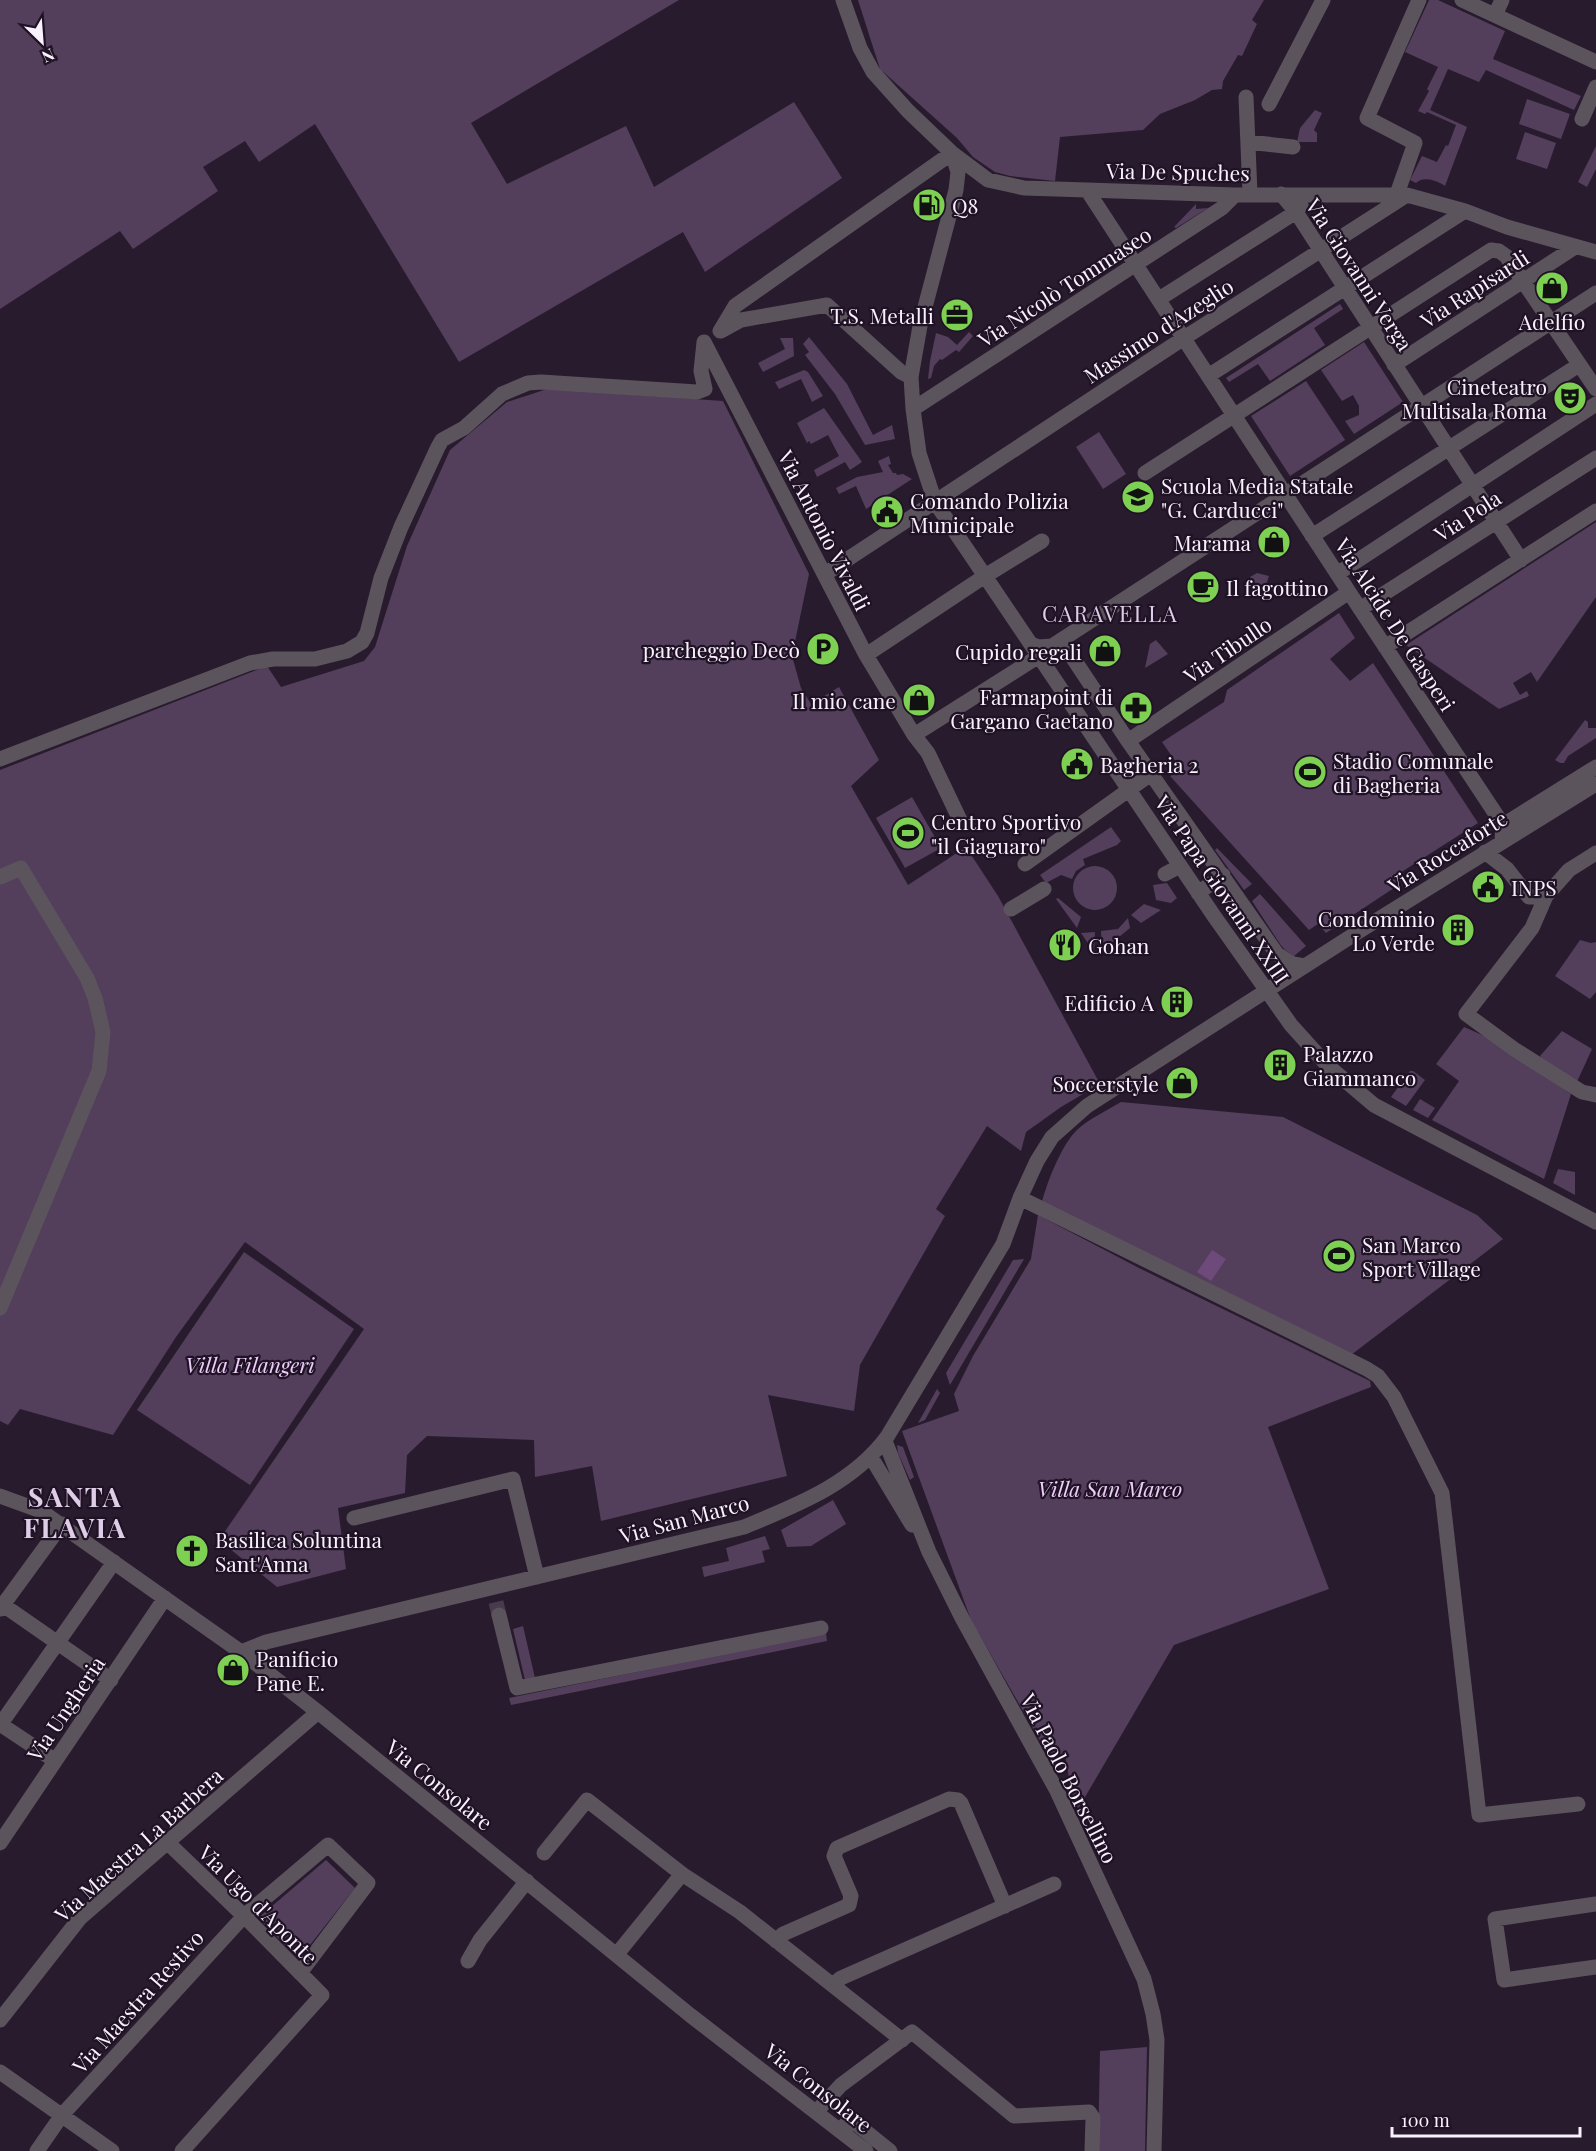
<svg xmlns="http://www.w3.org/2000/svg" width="1596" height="2151" viewBox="0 0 1596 2151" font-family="'Playfair Display',serif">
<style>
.green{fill:#533e5b}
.water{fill:#6e4a7b}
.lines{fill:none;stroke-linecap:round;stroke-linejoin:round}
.minor-tunnel{stroke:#483b4d;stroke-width:15;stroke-dasharray:15 8;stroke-linecap:butt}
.minor{stroke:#5b545d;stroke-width:15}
.labels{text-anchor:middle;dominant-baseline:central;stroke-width:4.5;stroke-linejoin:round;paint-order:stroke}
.street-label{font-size:21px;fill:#faf1fe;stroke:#1f1224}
.poi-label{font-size:21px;fill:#faf1fe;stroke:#1f1224;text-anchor:start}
.park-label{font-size:21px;font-style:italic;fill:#edcdfa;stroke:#1f1224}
.neighbourhood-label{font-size:22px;letter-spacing:1.5px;fill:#dfcce6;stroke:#1f1224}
.district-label{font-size:27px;font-weight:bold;letter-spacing:1.5px;fill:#dfcce6;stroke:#1f1224}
</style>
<rect width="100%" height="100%" fill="#291b2e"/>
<path class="green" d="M 0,0 L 679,0 L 471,123 L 507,184 L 626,126 L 654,187 L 794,102 L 842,178 L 705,272 L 683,232 L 459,362 L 315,124 L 259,162 L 245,141 L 203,167 L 218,191 L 133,249 L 120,231 L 0,309 Z
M 858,0 L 1264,0 L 1252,20 L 1257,24 L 1242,56 L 1238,55 L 1223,81 L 1222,89 L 1212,90 L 1195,100 L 1160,114 L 1143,130 L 1060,137 L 1055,181 L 1010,176 L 995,172 L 973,157 L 957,138 L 880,69 Z
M 1429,0 L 1438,0 L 1505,31 L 1493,59 L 1581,96 L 1574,110 L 1486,70 L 1479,82 L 1448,69 L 1430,110 L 1467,127 L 1445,186 C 1436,180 1424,176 1416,183 L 1410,180 L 1422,156 L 1437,162 L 1446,145 L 1448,146 L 1456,125 L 1427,112 L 1425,114 L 1418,111 L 1429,91 L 1427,89 L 1438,67 L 1405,52 Z
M 1527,99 L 1570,114 L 1561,139 L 1519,124 Z
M 1315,110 L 1322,113 L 1314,130 L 1317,133 L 1317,142 L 1297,142 L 1300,128 Z
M 1525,132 L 1556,143 L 1547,169 L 1516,159 Z
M 1596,146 L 1596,169 L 1587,187 L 1578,182 Z
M 1196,204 L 1196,209 L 1208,208 L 1176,228 L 1174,227 Z
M 1340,304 L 1343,309 L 1314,328 L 1325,345 L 1270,381 L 1258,364 L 1229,382 L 1226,378 Z
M 969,332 L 973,336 L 959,352 L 956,350 L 942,360 L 940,359 L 934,366 L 931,378 L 928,379 L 930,361 L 936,333 L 948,337 L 957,345 Z
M 809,337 L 847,384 L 873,435 L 892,425 L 895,439 L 865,445 L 835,394 L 805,355 L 809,352 L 803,344 Z
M 780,338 L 793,338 L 794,356 L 763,372 L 758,363 L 785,349 Z
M 1364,342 L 1403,402 L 1354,434 L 1345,421 L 1359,415 L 1359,406 L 1353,395 L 1342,401 L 1321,370 Z
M 804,370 L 808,372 L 823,396 L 812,402 L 801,379 L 779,389 L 775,382 Z
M 1306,381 L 1345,440 L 1290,476 L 1251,416 Z
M 547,389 L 723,401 L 809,574 L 792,656 L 801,688 L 811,704 L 839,687 L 879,760 L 851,786 L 908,885 L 966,847 L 998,896 L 1100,1084 L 1061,1107 L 1026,1132 L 1021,1151 L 987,1126 L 936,1209 L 945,1216 L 860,1365 L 854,1411 L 768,1395 L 787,1476 L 601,1521 L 592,1466 L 535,1477 L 534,1440 L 427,1436 L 407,1455 L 405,1493 L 338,1508 L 346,1569 L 277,1587 L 219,1540 L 364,1329 L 245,1242 L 176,1337 L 113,1435 L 20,1409 L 8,1425 L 0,1421 L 0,770 L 267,666 L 281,687 L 364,661 L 375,647 L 407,546 L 450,450 L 507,402 Z
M 824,408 L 862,462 L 850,470 L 845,462 L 817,477 L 814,470 L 839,456 L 828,435 L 811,444 L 809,441 L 807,443 L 797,423 Z
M 1099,432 L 1126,474 L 1103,489 L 1076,447 Z
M 889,456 L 891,464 L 888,465 L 893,473 L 896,473 L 897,475 L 903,474 L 912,479 L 866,509 L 856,486 L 839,494 L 836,488 L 857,477 L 883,472 L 878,461 Z
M 1596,522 L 1596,597 L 1537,682 L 1531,672 L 1513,683 L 1520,695 L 1527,691 L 1529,696 L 1499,709 L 1406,645 Z
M 1257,573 L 1269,576 L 1262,597 L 1250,577 Z
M 1339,613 L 1355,638 L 1330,659 L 1350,681 L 1373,663 L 1478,823 L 1403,871 L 1400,884 L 1326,933 L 1318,924 L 1309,930 L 1170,776 L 1180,768 L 1162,742 L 1224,702 L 1227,690 Z
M 1156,640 L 1168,654 L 1145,668 L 1150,644 Z
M 1585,720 L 1588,722 L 1588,728 L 1596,728 L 1596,738 L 1568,756 L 1564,763 L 1560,763 L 1555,760 Z
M 912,797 L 941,848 L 905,868 L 876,818 Z
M 1111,827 L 1121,841 L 1117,845 L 1083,859 L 1085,865 L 1076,871 L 1072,879 L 1061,875 L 1046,883 L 1040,875 Z
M 1217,848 L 1252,884 L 1244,890 L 1215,850 Z
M1073 888a22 22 0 1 1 44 0a22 22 0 1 1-44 0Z
M 1167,883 L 1177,898 L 1171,903 L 1156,900 L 1153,885 Z
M 1260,894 L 1306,946 L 1294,956 L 1285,950 L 1280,944 L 1252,901 Z
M 1058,898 L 1081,917 L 1077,928 L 1056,899 Z
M 1144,904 L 1161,910 L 1141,923 L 1131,915 Z
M 1128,918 L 1130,928 L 1102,951 L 1101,931 L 1118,929 Z
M 1095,932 L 1094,952 L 1081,933 Z
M 1580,940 L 1591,943 L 1596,942 L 1596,992 L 1590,999 L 1555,976 Z
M 1464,1027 L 1489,1038 L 1571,1094 L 1544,1179 L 1432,1120 L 1459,1081 L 1436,1064 Z
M 1562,1031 L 1592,1049 L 1576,1084 L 1546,1064 L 1540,1056 Z
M 1410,1071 L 1413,1071 L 1425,1080 L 1406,1106 L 1391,1097 Z
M 1420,1099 L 1435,1108 L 1428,1118 L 1413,1110 Z
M 1121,1102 L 1283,1117 L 1477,1215 L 1503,1239 L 1351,1355 L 1042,1202 C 1047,1182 1062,1144 1077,1130 C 1087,1120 1108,1110 1121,1102 Z
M 1558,1169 L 1575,1172 L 1575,1195 L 1553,1183 Z
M 1038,1215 L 1139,1268 L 1370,1381 L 1371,1387 L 1268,1427 L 1329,1589 L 1174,1645 L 1078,1809 L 1071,1791 L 1065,1754 L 1050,1758 L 971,1620 L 902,1431 L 959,1411 L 954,1394 L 973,1356 L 1031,1259 Z
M 244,1252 L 354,1329 L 250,1485 L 137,1410 Z
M 1024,1259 L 950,1385 L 946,1373 L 1013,1260 Z
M 937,1389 L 940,1393 L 925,1420 L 918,1423 Z
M 897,1445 L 903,1447 L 914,1477 L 910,1480 L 898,1453 Z
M 833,1500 L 846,1524 L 811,1546 L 787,1547 L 781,1530 Z
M 765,1536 L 770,1549 L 762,1551 L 765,1562 L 704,1577 L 702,1567 L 729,1561 L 726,1548 Z
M 523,1626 L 535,1678 L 525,1680 L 513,1629 Z
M 826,1633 L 827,1641 L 511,1705 L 509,1698 Z
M 326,1860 L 355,1888 L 299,1959 L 258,1918 Z
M 1147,2047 L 1145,2151 L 1098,2151 L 1100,2051 Z"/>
<path class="water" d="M 1212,1250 L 1226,1259 L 1211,1281 L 1197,1272 Z"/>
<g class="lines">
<path class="minor-tunnel" d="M 496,1602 L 499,1615"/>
<path class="minor" d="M 843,0 L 860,48 L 873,72 L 908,111 L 952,153 L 988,180 L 1024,188 L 1087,190 L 1235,195 L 1407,195 L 1465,211 L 1507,227 L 1596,252
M 1462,0 L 1596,62
M 1495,15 L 1502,0
M 1246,97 L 1250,194
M 1269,104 L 1323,0
M 1582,119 L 1596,87
M 1248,142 L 1293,147
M 952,153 L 958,172 L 956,190 L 920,326 L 911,377 L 913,409 L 919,453 L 935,502 L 1214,916 L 1291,1025 L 1328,1066 L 1374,1105 L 1596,1222
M 1087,190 L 1349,592 L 1503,825 L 1502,842
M 1281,194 L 1296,212 L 1521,560
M 1397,194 L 1415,143 L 1367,118 L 1419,0
M 1159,299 L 1296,212 L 1301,205
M 720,331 L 735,306 L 952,153
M 721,331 L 741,320 L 827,305 L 901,372 L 911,377
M 704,342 L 866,655 L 914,735 L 928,753 L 960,820
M 1394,365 L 1575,247
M 1208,376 L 1465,211
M 913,409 L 1222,208 L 1235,195
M 1145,473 L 1491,250 L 1499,251 L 1506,256 L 1596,389
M 1312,536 L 1579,365
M 825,574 L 1184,338 L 1407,195
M 1337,574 L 1596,404
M 1360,609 L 1596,458
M 1061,640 L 1128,741 L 1277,954 L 1293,964 L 1305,966
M 1031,644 L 1038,647 L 1052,646 L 1596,293
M 1385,647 L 1596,511
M 866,655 L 985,576 L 1042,541
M 914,735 L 1039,656
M 1128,741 L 1349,592
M 0,759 L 250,663 L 273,659 L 315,659 L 347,651 L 362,642 L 367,633 L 381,578 L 401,527 L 438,447 L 442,440 L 464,428 L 502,394 L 528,383 L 541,382 L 697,392 L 705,389 L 701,371 L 704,342
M 1503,825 L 1596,767
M 1485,852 L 1507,869 L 1529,897 L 1546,896
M 1596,853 L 1569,870 L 1546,896 L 1532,928 L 1466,1014 L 1514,1049 L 1582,1092 L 1596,1095
M 1025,864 L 1151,774
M 1165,874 L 1180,866
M 0,877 L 21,868 L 87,978 L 95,998 L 103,1032 L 99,1071 L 0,1308
M 1198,893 L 1223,875
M 1011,909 L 1044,889
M 1020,1198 L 1367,1369 L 1378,1376 L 1394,1397 L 1442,1493 L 1479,1815 L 1578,1804
M 885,1441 L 929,1552 L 962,1618 L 1057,1791 L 1144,1979 L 1153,2014 L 1157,2040 L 1154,2151
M 871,1457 L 912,1525
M 0,1496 L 41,1511 L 241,1652 L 318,1712 L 690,2015 L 866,2151
M 354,1518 L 513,1479 L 537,1577
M 3,1605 L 111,1680
M 0,1609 L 62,1524
M 499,1615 L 517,1688 L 821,1628
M 241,1652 L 266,1642 L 744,1527 C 797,1505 852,1484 887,1437 L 1003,1244 L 1020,1198 L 1037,1161 L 1052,1137 L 1087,1106 L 1361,930 L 1596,784
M 0,1724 L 54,1760
M 0,1725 L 114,1562
M 167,1842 L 244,1916 L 322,1995 L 182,2151
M 0,1843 L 165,1598
M 544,1853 L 587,1800 L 682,1874 L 740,1912 L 902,2040
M 1596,1904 L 1495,1919 L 1504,1980 L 1596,1967
M 776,1941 L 783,1934 L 849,1905 L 851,1896 L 834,1856 L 837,1848 L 949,1799 L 958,1800 L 961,1803 L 1005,1906
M 617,1954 L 682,1874
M 468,1961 L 480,1940 L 527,1881
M 833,1985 L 841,1978 L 1054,1884
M 0,2020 L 80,1918 L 318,1712
M 0,2072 L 112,2151
M 816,2112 L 841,2085 L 912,2032 L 1014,2116 L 1089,2112 L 1093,2118 L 1092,2151
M 840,2131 L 846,2124 L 854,2122 L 890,2151
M 37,2151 L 62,2115 L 244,1916 L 328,1845 L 368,1883 L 300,1973"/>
</g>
<defs>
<symbol id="fuel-disc" viewBox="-11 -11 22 22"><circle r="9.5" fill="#7ed053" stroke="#1f1224"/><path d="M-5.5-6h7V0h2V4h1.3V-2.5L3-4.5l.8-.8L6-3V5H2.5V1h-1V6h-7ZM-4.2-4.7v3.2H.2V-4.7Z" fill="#111"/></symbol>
<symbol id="shop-disc" viewBox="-11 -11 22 22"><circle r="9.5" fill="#7ed053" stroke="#1f1224"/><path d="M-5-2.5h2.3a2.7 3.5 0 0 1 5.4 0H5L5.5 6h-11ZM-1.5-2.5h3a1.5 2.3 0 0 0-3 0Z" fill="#111"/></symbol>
<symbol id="office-disc" viewBox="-11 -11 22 22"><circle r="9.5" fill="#7ed053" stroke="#1f1224"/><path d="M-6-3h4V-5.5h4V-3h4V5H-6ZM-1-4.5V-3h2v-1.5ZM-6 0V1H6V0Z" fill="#111"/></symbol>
<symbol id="theatre-disc" viewBox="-11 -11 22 22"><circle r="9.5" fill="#7ed053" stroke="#1f1224"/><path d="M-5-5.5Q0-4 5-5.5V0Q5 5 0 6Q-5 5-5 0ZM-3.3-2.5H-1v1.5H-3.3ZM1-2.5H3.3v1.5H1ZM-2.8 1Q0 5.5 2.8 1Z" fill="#111"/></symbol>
<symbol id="school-disc" viewBox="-11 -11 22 22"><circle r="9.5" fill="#7ed053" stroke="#1f1224"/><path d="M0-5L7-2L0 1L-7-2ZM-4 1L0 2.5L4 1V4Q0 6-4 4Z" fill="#111"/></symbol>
<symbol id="civic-disc" viewBox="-11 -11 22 22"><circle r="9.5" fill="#7ed053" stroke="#1f1224"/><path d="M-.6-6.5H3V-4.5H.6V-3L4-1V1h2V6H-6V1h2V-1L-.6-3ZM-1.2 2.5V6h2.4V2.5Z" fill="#111"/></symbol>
<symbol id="cafe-disc" viewBox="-11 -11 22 22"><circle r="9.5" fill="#7ed053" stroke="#1f1224"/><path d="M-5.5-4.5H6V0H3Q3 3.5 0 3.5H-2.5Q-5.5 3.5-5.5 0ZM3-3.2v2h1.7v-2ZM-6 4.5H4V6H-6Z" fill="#111"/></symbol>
<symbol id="parking-disc" viewBox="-11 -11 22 22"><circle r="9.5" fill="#7ed053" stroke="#1f1224"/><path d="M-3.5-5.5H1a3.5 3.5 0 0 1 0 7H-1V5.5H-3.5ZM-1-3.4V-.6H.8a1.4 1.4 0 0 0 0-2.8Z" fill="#111"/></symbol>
<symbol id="pharmacy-disc" viewBox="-11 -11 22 22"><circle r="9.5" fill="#7ed053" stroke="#1f1224"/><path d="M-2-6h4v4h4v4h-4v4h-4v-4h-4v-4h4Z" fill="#111"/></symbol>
<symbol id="stadium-disc" viewBox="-11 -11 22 22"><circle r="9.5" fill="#7ed053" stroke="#1f1224"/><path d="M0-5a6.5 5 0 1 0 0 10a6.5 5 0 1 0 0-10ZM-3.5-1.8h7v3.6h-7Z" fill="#111"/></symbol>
<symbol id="building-disc" viewBox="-11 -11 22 22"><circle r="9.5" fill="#7ed053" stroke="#1f1224"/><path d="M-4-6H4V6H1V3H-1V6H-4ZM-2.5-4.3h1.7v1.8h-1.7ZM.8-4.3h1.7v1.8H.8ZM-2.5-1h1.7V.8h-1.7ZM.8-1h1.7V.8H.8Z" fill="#111"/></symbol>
<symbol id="restaurant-disc" viewBox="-11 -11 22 22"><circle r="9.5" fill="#7ed053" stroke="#1f1224"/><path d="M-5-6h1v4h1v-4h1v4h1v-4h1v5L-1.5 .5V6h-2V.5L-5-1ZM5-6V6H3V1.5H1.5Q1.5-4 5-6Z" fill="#111"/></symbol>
<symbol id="church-disc" viewBox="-11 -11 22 22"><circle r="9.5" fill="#7ed053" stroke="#1f1224"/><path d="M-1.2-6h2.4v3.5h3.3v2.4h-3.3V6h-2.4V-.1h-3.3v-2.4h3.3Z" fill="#111"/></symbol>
</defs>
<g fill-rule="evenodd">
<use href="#fuel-disc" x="910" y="186" width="38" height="38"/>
<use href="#shop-disc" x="1533" y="269" width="38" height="38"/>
<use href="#office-disc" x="938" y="296" width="38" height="38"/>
<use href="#theatre-disc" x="1551" y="379" width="38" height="38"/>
<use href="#school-disc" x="1119" y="478" width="38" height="38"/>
<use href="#civic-disc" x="868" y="493" width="38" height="38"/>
<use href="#shop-disc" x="1255" y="523" width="38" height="38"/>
<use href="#cafe-disc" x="1184" y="568" width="38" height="38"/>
<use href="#parking-disc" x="804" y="630" width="38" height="38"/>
<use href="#shop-disc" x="1086" y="632" width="38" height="38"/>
<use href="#shop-disc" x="900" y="681" width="38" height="38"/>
<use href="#pharmacy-disc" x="1117" y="689" width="38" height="38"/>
<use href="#civic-disc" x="1058" y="745" width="38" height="38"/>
<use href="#stadium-disc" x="1291" y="753" width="38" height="38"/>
<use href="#stadium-disc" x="889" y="814" width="38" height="38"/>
<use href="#civic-disc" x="1469" y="868" width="38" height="38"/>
<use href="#building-disc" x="1439" y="911" width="38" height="38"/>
<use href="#restaurant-disc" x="1046" y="926" width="38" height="38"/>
<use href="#building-disc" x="1158" y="983" width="38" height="38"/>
<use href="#building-disc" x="1261" y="1046" width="38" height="38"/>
<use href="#shop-disc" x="1163" y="1064" width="38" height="38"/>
<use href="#stadium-disc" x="1320" y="1237" width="38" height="38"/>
<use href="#church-disc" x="173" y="1532" width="38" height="38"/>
<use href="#shop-disc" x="214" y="1651" width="38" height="38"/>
</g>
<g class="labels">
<g class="street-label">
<text transform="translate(1178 171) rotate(1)">Via De Spuches</text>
<text transform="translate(1360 274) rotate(57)">Via Giovanni Verga</text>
<text transform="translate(1064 286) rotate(-33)">Via Nicolò Tommaseo</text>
<text transform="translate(1474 288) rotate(-33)">Via Rapisardi</text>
<text transform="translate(1158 330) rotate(-33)">Massimo d'Azeglio</text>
<text transform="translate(1467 515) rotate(-33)">Via Pola</text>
<text transform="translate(825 530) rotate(63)">Via Antonio Vivaldi</text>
<text transform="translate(1396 624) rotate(57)">Via Alcide De Gasperi</text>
<text transform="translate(1227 649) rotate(-34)">Via Tibullo</text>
<text transform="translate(1447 851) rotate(-32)">Via Roccaforte</text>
<text transform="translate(1223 889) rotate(56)">Via Papa Giovanni XXIII</text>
<text transform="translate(684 1518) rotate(-15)">Via San Marco</text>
<text transform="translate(65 1708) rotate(-56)">Via Ungheria</text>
<text transform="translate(1070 1778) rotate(63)">Via Paolo Borsellino</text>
<text transform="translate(440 1784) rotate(39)">Via Consolare</text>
<text transform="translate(138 1844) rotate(-42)">Via Maestra La Barbera</text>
<text transform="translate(259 1904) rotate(45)">Via Ugo d'Aponte</text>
<text transform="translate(137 2001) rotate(-48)">Via Maestra Restivo</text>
<text transform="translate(819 2087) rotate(38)">Via Consolare</text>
</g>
<g class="poi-label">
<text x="952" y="205">Q8</text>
<text x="934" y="315" text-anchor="end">T.S. Metalli</text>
<text x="1552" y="321" text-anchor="middle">Adelfio</text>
<text x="1547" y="386" text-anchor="end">Cineteatro<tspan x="1547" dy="24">Multisala Roma</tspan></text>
<text x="1161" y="485">Scuola Media Statale<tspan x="1161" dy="24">"G. Carducci"</tspan></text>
<text x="910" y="500">Comando Polizia<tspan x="910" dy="24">Municipale</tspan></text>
<text x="1251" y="542" text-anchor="end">Marama</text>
<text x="1226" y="587">Il fagottino</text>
<text x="800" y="649" text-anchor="end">parcheggio Decò</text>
<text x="1082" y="651" text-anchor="end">Cupido regali</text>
<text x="1113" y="696" text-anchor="end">Farmapoint di<tspan x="1113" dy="24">Gargano Gaetano</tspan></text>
<text x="896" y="700" text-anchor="end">Il mio cane</text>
<text x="1333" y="760">Stadio Comunale<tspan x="1333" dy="24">di Bagheria</tspan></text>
<text x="1100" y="764">Bagheria 2</text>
<text x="931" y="821">Centro Sportivo<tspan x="931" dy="24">"il Giaguaro"</tspan></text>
<text x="1511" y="887">INPS</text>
<text x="1435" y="918" text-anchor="end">Condominio<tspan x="1435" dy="24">Lo Verde</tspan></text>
<text x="1088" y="945">Gohan</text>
<text x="1154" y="1002" text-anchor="end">Edificio A</text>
<text x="1303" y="1053">Palazzo<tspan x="1303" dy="24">Giammanco</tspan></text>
<text x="1159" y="1083" text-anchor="end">Soccerstyle</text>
<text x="1362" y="1244">San Marco<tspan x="1362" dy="24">Sport Village</tspan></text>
<text x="215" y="1539">Basilica Soluntina<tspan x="215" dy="24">Sant'Anna</tspan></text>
<text x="256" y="1658">Panificio<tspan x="256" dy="24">Pane E.</tspan></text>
</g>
<g class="park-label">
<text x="250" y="1364">Villa Filangeri</text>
<text x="1110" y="1488">Villa San Marco</text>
</g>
<g class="neighbourhood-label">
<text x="1110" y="613">CARAVELLA</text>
</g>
<g class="district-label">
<text x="75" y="1496">SANTA<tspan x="75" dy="31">FLAVIA</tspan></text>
</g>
</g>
<g transform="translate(42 42) rotate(155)" stroke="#1f1224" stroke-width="4.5" paint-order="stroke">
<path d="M0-4.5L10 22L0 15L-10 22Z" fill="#faf1fe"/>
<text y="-9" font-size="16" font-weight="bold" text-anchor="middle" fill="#faf1fe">N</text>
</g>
<path d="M1392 2127v9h188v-9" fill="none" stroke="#faf1fe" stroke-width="3"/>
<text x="1401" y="2127" font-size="18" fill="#faf1fe" stroke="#1f1224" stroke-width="4.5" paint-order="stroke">100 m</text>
</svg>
